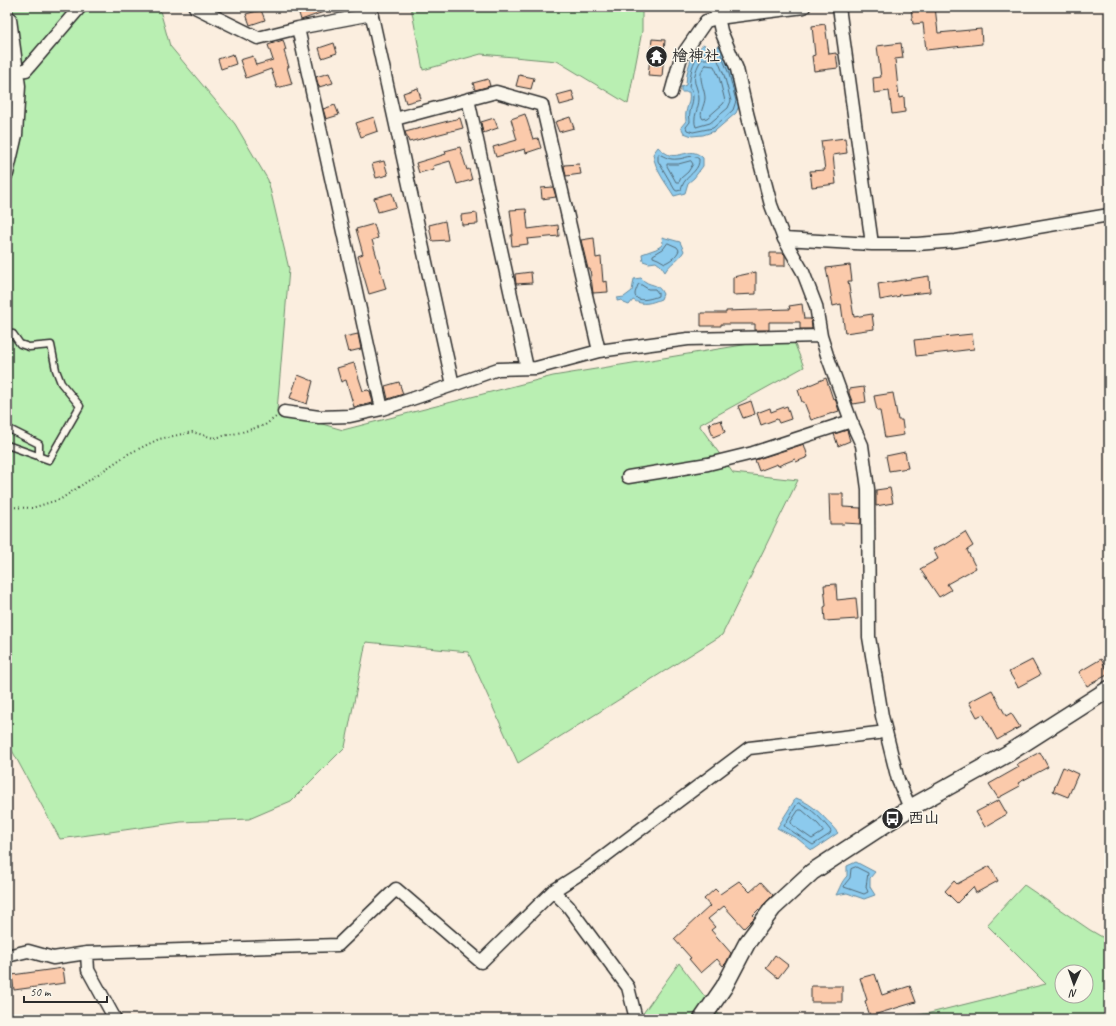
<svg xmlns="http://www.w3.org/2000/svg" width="1116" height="1026" viewBox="0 0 1116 1026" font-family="Caveat,'Klee One',sans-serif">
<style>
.green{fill:#b9efb2;stroke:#728d6e;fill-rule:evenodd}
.water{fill:#8ccaed;stroke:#658a9f}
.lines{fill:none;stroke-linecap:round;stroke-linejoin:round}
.shore{stroke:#526b79;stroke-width:1}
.building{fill:#fbcaab;stroke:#2b2b2b}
.lane-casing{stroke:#2b2b2b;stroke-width:9}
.street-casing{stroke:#2b2b2b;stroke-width:15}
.secondary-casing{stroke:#2b2b2b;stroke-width:19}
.path{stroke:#2b2b2b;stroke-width:2;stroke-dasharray:1 3;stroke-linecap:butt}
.lane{stroke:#fbf7ec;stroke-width:6}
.street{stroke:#fbf7ec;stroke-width:12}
.secondary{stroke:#fbf7ec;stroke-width:16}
.labels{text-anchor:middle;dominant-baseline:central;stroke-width:3;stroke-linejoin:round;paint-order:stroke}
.poi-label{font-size:16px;font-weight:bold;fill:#2b2b2b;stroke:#fbf7ec;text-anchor:start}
</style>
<rect width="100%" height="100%" fill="#fbeedf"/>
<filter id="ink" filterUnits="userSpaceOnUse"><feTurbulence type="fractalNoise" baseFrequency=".025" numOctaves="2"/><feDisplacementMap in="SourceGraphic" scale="8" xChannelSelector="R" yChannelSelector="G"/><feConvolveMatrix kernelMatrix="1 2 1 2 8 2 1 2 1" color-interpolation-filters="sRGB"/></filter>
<g filter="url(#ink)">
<path class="green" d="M 7,7 L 159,7 L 170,46 L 235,124 L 268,180 L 289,269 L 277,411 L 343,430 L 553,376 L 792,337 L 804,367 L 699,425 L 733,473 L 798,480 L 722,635 L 518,763 L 468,652 L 366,642 L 345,747 L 291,801 L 249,819 L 181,822 L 60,839 L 7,741 L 7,191 L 12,178 L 7,180 Z
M 411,7 L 642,7 L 642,31 L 628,104 L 557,61 L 481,54 L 423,70 Z
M 1024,885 L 1090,930 L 1109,941 L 1109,1019 L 894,1019 L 930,1013 L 1046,984 L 987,925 ZM 1062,972 L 1086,972 L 1086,996 L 1062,996 Z
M 679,963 L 719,1015 L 743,1019 L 639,1019 Z"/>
<path class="water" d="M 704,44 L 707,51 L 722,45 L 733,72 L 741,101 L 736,113 L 715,131 L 703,135 L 692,136 L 684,133 L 681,127 L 686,121 C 684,109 691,104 689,92 L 681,92 L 681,87 L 686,85 C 687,68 690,55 704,44 Z
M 658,147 C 661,150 665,153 669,155 C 683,158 691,146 703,158 L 703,166 L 694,178 L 688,183 L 685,193 L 674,196 C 666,183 655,170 653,154 Z
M 662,237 L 680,242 L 684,251 C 679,260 670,263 665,272 L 661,266 L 656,262 L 649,263 L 643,261 L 642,254 L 656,249 L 661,246 L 663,243 Z
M 641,278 C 650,288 657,281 663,294 L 661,299 C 651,303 643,306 633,300 L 629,305 L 624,303 L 622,300 L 617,301 L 617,298 L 624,297 L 632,291 L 634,279 Z
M 796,798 C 814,804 826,819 838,833 L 813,850 L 810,849 L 798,839 L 777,828 Z
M 856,862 L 875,872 L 870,878 L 870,887 L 875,895 L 864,899 L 847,893 L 836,895 C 840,888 841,882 847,876 L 847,866 Z"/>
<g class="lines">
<path class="shore" d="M 718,51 L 720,52 L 729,74 L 736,101 L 733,110 L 713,128 L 693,132 L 687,130 L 686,127 L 690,122 C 690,119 689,115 690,112 C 692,102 696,95 689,87 C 691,72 691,64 701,52 L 708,54 Z
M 715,57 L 717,58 L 724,75 L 731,101 L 728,108 L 710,123 L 696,127 C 692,118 699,108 699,99 C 699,94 697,90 696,86 C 692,78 697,66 702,59 L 709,59 Z
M 706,65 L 714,66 L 719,77 L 725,101 L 723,104 L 707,118 L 703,119 C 698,114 705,105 705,98 C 705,88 695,74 706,65 Z
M 659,154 C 665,157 670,160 677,159 C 685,159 692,153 699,159 C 700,169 690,174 685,181 C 683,183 682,187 681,190 L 677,191 L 675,190 L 658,161 L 658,156 Z
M 691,161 L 693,164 L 688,172 L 681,178 L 679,182 L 676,182 L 667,166 L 667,164 L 678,164 Z
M 668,243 L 677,247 L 679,250 C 677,256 670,261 665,263 L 658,259 L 653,257 L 653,255 L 663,249 Z
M 640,284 L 648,289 L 655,289 L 658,293 L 658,296 C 654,298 635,304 635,294 C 635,292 637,288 638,285 Z
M 799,803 C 812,808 823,821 831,831 L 830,834 L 813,845 L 784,826 L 797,804 Z
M 799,810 L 802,810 L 818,824 L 823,830 L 823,832 L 812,839 L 792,825 L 791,822 Z
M 856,867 L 868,873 L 866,887 L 868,892 L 864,894 L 844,887 L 845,884 L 850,878 L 851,869 Z"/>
</g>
<path class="building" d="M 297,7 L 332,7 L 332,9 L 301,20 Z
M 925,7 L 935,7 L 938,33 L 981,29 L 982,44 L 926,50 L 923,23 L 913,24 L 911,9 Z
M 261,10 L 265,20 L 250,25 L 246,14 Z
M 825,24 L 829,54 L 836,53 L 838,68 L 814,71 L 812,56 L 815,55 L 812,26 Z
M 652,39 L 665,40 L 662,77 L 648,76 Z
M 283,40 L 286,50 L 284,51 L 289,67 L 287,67 L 292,84 L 277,88 L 271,69 L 246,78 L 240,60 L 253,56 L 256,65 L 273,60 L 268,45 Z
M 334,43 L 337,53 L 322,58 L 319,48 Z
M 901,43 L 903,58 L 895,59 L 899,98 L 904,97 L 905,112 L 892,114 L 889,91 L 874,93 L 873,78 L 881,77 L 877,46 Z
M 233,54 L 236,64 L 221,69 L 218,59 Z
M 329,73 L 333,83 L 319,87 L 316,77 Z
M 519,75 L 534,78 L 531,89 L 516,86 Z
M 488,79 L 490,86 L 475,90 L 473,83 Z
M 418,88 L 421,99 L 406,103 L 403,93 Z
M 572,91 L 575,101 L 560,105 L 557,95 Z
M 335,105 L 339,115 L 326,119 L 323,109 Z
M 525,114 L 533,139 L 538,138 L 541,148 L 526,153 L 525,149 L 496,157 L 493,147 L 517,140 L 511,119 Z
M 374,117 L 378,131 L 361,137 L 356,123 Z
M 570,117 L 574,128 L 559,132 L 555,122 Z
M 460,118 L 463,128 L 409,142 L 405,132 Z
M 494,118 L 498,128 L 483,133 L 481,122 Z
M 845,138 L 847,153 L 833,155 L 836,184 L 812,187 L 810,171 L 825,170 L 821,141 Z
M 460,147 L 467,170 L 469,169 L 472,180 L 457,184 L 450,161 L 433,166 L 434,169 L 419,173 L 416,163 L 446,154 L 445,151 Z
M 384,161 L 388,175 L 376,178 L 372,164 Z
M 579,164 L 581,174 L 566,176 L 564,165 Z
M 553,187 L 556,197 L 542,199 L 541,188 Z
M 392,193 L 396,207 L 378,212 L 374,198 Z
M 526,209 L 528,229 L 558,225 L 559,236 L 527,239 L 528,244 L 512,246 L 511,235 L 513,235 L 510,210 Z
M 477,213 L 478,224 L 462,225 L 461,215 Z
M 445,221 L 448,240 L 432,241 L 429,225 Z
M 374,224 L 378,238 L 372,240 L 386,289 L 369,294 L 358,256 L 363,254 L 356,229 Z
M 594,238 L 596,258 L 601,257 L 603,282 L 607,281 L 608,292 L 593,293 L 590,269 L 588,269 L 581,240 Z
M 770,253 L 783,253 L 785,255 L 785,266 L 770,266 Z
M 850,265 L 852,281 L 848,281 L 854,317 L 872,314 L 874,329 L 845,333 L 841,304 L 833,306 L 826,268 Z
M 531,272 L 532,283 L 516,284 L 515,274 Z
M 756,272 L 756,294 L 733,295 L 733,277 Z
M 929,276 L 930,292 L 899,295 L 900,296 L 880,300 L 878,284 Z
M 802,304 L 804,319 L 811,319 L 812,329 L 800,329 L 800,322 L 769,322 L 769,330 L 755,330 L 755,324 L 721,324 L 721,326 L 701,326 L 701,313 L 726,313 L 726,311 L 790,309 L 789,306 Z
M 358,334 L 361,349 L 348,352 L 344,337 Z
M 972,334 L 974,349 L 916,356 L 914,340 Z
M 354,363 L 363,391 L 368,390 L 369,391 L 370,391 L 373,403 L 354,407 L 346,380 L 341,382 L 337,368 Z
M 298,375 L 313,381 L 307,404 L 290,398 Z
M 826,378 L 833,399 L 835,398 L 839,411 L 811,420 L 804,402 L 802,402 L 798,390 Z
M 399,382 L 403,394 L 388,399 L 385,386 Z
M 864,387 L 866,402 L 853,404 L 849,393 L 849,389 Z
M 893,393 L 898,420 L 902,420 L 904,435 L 885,438 L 880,411 L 877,411 L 874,396 Z
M 751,401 L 755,414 L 743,418 L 738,406 Z
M 787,406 L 791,419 L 779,423 L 777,419 L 761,425 L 757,413 L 770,408 L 771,412 Z
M 721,420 L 725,432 L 713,437 L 709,424 Z
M 847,430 L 850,441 L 838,446 L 834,434 Z
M 804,444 L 808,457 L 796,462 L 795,459 L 778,466 L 777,464 L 759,471 L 755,460 Z
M 905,452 L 908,468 L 889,471 L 886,456 Z
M 890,488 L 893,503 L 876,506 L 876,490 Z
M 829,494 L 843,494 L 843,507 L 861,508 L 861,524 L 844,523 L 844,524 L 830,524 Z
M 965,532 L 973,546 L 967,550 L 976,568 L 947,584 L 951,590 L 939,597 L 920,569 L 938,559 L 933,549 L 944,544 L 945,545 Z
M 836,584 L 837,600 L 856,598 L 858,619 L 825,621 L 824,607 L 826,606 L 824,585 Z
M 1101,659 L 1109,674 L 1087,686 L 1079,672 Z
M 1032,660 L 1040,675 L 1018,687 L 1009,672 Z
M 992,690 L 1006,716 L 1011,713 L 1020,727 L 997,740 L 983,714 L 977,717 L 969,702 Z
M 1040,752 L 1048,767 L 1018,783 L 1020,786 L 998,798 L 989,784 L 1019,767 L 1017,764 Z
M 1063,767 L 1078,774 L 1068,797 L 1053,791 Z
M 999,800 L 1007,814 L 985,827 L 976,812 Z
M 990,866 L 998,881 L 976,893 L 973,887 L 957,903 L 945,891 L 954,881 L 957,884 Z
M 739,881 L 750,892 L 761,882 L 773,895 L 753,915 L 755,917 L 744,928 L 724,906 L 708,919 L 715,927 L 711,930 L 731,953 L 726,963 L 723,966 L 717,959 L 701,973 L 689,959 L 691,958 L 674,939 L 710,906 L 704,899 L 715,889 L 720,894 Z
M 775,955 L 788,965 L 778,978 L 766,968 Z
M 63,968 L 65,983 L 14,990 L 12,975 Z
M 875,974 L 882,995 L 910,986 L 916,1002 L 870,1016 L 865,1001 L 867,1000 L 860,978 Z
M 811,986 L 842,986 L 842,1002 L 811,1002 Z"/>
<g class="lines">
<defs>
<path id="lane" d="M 7,333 L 13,334 L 20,344 L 29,347 L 51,345 L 56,370 L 61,383 L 80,406 L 49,460 L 7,445
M 7,428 L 39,444 L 39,457"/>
<path id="street" d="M 195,7 L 258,38 L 298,28 L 372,14
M 370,7 L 453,385
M 716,7 L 721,31 L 737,69 L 747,113 L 771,205 L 784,239 L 803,272 L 816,306 L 821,336 L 827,355 L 851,421 L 862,445 L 868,489 L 869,637 L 882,716 L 898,780 L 910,808
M 839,7 L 872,244
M 7,15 L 10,19 L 19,86 L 16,135 L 7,174
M 298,28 L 382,409
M 18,71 L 26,70 L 80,7
M 671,93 L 681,57 L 706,21 L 718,18 L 804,7
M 468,99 L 527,368
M 395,119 L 496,92 L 542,105 L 599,351
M 784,239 L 872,244 L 917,244 L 956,241 L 1109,215
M 284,412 L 319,417 L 350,416 L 382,409 L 453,385 L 498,369 L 536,368 L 599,351 L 688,339 L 821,336
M 628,477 L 708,464 L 753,453 L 851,421
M 553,891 L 568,906 L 628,987 L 636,1019
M 87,953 L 88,970 L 115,1019
M 7,956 L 28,951 L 53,958 L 87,953 L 338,945 L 396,889 L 481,962 L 553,891 L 589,868 L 749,748 L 878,733"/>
<path id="secondary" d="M 702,1019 L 724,987 L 747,943 L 773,908 L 812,872 L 910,808 L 1007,754 L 1109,689"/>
</defs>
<use href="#lane" class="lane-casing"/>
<use href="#street" class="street-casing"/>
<use href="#secondary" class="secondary-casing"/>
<path class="path" d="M 7,507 L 32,508 L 61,499 L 128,454 L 159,439 L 192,432 L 214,438 L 242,432 L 265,425 L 276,417"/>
<use href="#lane" class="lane"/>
<use href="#street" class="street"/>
<use href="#secondary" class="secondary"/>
</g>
</g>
<defs>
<symbol id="temple-disc" viewBox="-11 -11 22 22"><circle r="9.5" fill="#2b2b2b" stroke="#fbf7ec"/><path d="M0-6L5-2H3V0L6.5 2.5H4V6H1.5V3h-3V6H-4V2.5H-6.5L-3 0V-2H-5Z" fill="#fff"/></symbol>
<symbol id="bus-disc" viewBox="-11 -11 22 22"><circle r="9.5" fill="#2b2b2b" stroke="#fbf7ec"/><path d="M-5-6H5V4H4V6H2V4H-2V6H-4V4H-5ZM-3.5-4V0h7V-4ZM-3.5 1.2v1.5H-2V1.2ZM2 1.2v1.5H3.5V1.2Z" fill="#fff"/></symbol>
</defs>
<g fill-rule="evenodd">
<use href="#temple-disc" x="644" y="44" width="25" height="25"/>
<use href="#bus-disc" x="880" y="806" width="25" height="25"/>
</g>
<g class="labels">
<g class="poi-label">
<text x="672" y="56">檜神社</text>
<text x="908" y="818">西山</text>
</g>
</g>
<rect width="1116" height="1026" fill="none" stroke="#fbf7ec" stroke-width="24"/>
<rect x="12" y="12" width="1092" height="1002" fill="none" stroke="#2b2b2b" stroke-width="1.5" filter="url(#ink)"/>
<g transform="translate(1074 984) rotate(182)"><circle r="19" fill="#fbf7ec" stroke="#a8a59f"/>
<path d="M0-3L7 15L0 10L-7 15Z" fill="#2b2b2b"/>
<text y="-6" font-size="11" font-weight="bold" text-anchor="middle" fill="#2b2b2b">N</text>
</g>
<path d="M24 996v6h83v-6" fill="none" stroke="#2b2b2b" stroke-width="2"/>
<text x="30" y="996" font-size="12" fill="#2b2b2b" stroke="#fbf7ec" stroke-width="3" paint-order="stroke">50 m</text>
</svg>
